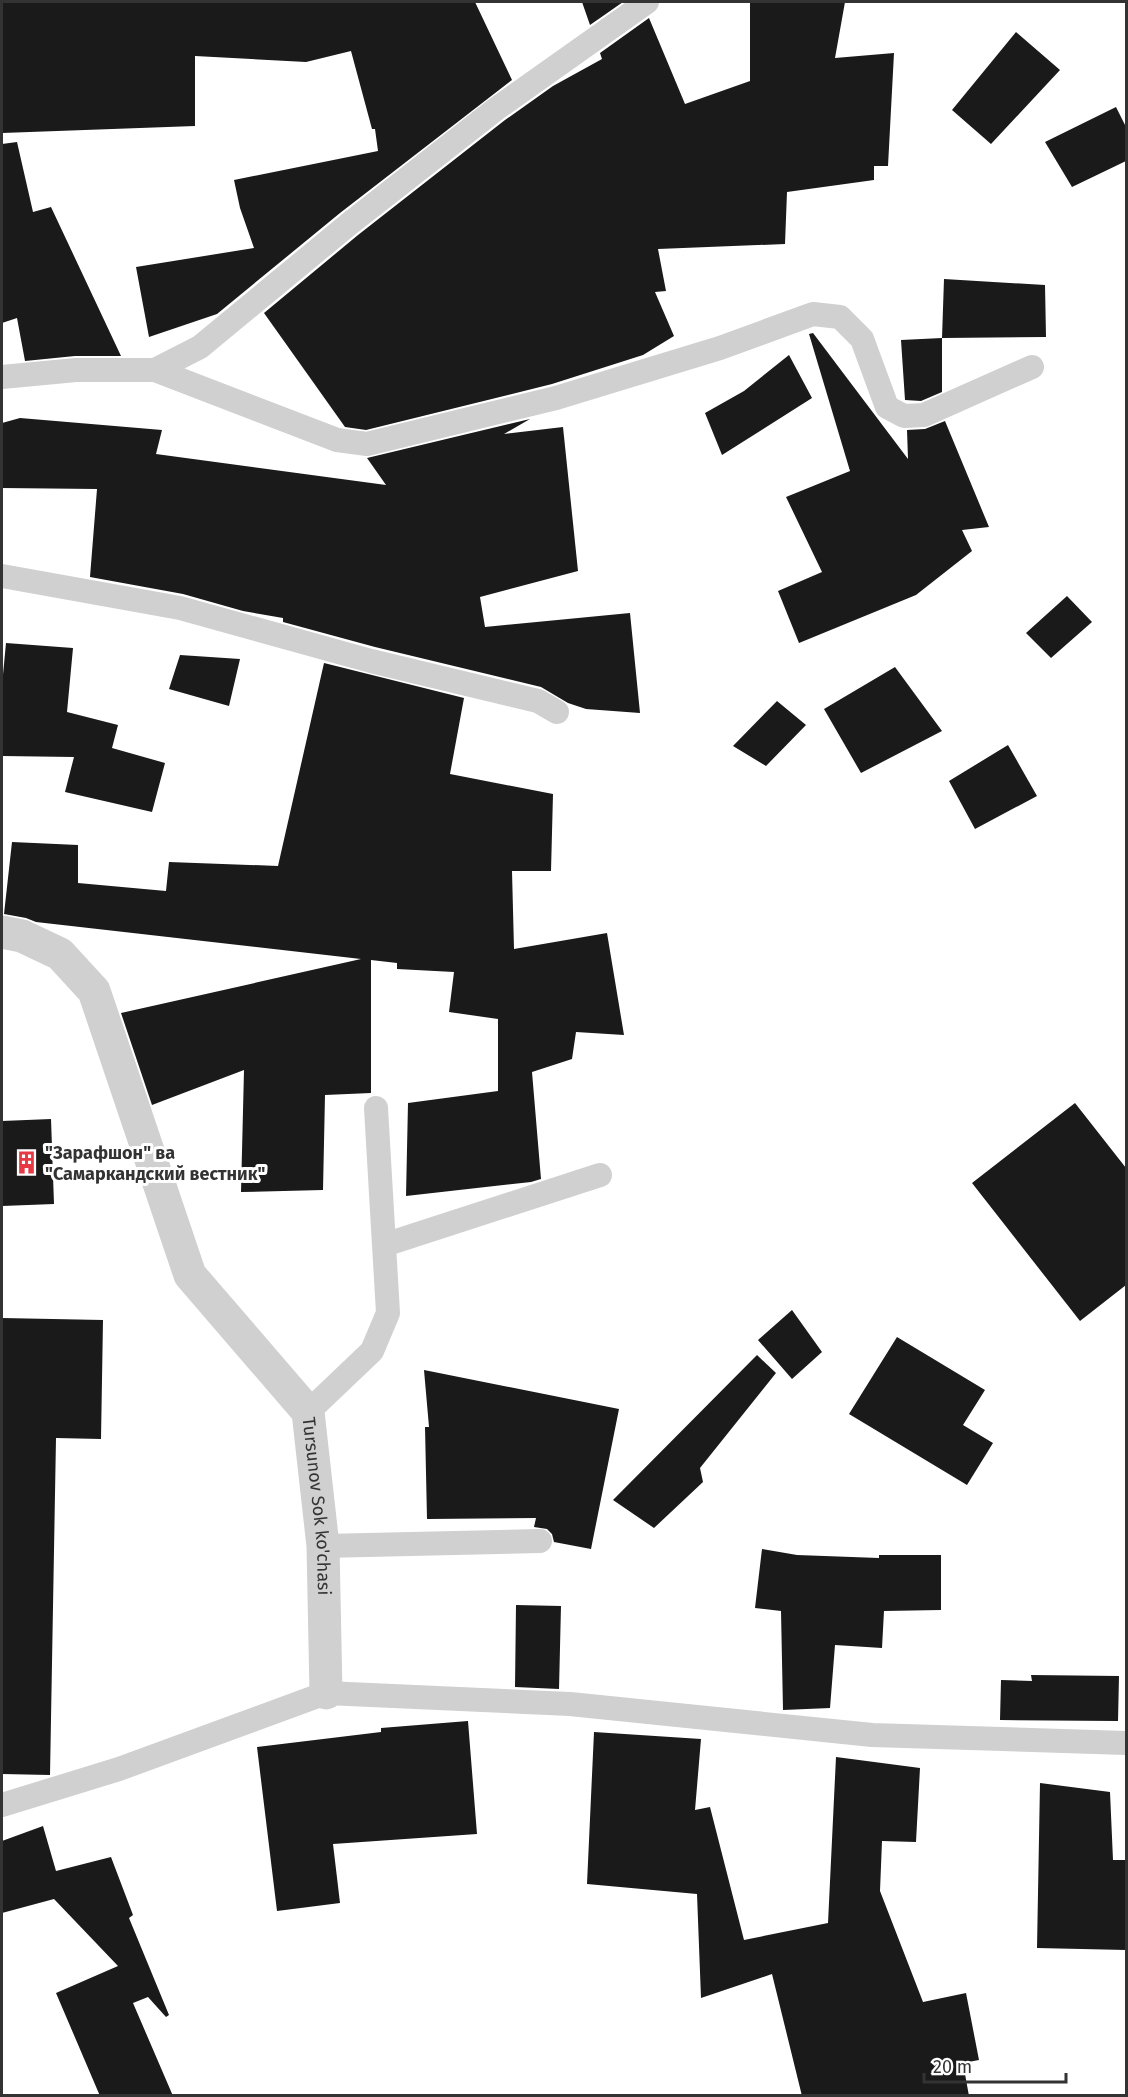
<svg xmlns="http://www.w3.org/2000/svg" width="1128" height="2097" viewBox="0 0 1128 2097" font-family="'Fira Sans',sans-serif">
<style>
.building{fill:#1a1a1a}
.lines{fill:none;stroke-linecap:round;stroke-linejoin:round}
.lane{stroke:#d0d0d0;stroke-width:24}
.street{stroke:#d0d0d0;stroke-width:33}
.labels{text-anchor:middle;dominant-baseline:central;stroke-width:6;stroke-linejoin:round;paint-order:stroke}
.poi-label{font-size:18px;font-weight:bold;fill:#333;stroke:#fff;text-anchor:start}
.street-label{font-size:18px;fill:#333;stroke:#fff}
</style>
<rect width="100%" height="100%" fill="#fff"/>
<path class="building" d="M 2,2 L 475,2 L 512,80 L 340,213 L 217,314 L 149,337 L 136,267 L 254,248 L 240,208 L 234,180 L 378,151 L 375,129 L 372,129 L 351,51 L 306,62 L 195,56 L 195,126 L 2,133 Z
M 582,2 L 623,2 L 590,25 Z
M 750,2 L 845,2 L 835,58 L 894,53 L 888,166 L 874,166 L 874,180 L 787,192 L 785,244 L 658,249 L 666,291 L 655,292 L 674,336 L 643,355 L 552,384 L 366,430 L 345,427 L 264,313 L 358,235 L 505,120 L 553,86 L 602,59 L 600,53 L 649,18 L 685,104 L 750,81 Z
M 1016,32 L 1060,70 L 991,144 L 952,110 Z
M 1116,107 L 1126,127 L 1126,161 L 1072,187 L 1045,142 Z
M 17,142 L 33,212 L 51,207 L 121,356 L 75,356 L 25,361 L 17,318 L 2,323 L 2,144 Z
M 944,279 L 1045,285 L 1046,337 L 942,338 Z
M 813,333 L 908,459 L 907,430 L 925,429 L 945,421 L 989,527 L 962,530 L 972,551 L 916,595 L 799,643 L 778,591 L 822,572 L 786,497 L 850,471 L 809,334 Z
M 942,338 L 942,392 L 921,401 L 905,400 L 901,340 Z
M 789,355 L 812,398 L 722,455 L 705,413 L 744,391 Z
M 20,418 L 162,430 L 156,454 L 386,485 L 367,458 L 530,419 L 504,434 L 563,427 L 578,571 L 480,597 L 485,627 L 630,613 L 640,713 L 586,709 L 568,703 L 541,687 L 375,647 L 283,622 L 283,618 L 243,611 L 183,594 L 90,577 L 97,489 L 2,488 L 2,423 Z
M 1067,596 L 1092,622 L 1051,658 L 1026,633 Z
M 6,643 L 73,648 L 67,712 L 118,725 L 112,748 L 165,763 L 152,812 L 65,792 L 74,757 L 2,756 L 2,685 Z
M 180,655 L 240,659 L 229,706 L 169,689 Z
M 324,663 L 464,698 L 450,774 L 553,794 L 551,871 L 512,871 L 514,949 L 607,933 L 624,1035 L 576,1032 L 572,1059 L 532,1072 L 541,1179 L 531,1182 L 406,1196 L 408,1103 L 498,1091 L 498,1019 L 449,1012 L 454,972 L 397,969 L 397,963 L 371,960 L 371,1093 L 325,1095 L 323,1190 L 241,1192 L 244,1070 L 152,1105 L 121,1013 L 361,959 L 36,922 L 26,918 L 4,914 L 12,842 L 78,845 L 78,883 L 166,891 L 169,862 L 278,866 Z
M 895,667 L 942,731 L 861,773 L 824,709 Z
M 777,701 L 806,725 L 766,766 L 733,746 Z
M 1008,745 L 1037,796 L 975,829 L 949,781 Z
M 1075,1103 L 1126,1168 L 1126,1285 L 1080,1321 L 972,1183 Z
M 51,1119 L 54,1204 L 2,1206 L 2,1121 Z
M 792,1310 L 822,1352 L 792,1379 L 758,1340 Z
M 2,1318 L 103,1320 L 101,1439 L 56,1438 L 50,1775 L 2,1774 Z
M 897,1337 L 985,1390 L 963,1425 L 993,1443 L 967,1485 L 849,1414 Z
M 757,1355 L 776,1373 L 700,1468 L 703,1482 L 654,1528 L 613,1500 Z
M 424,1370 L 619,1409 L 591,1549 L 554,1542 L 552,1534 L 547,1529 L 534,1527 L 536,1518 L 427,1519 L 425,1427 L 429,1427 Z
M 762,1549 L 797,1555 L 879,1558 L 879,1555 L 941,1555 L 941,1610 L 884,1611 L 882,1648 L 835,1645 L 830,1708 L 783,1710 L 781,1611 L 755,1608 Z
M 516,1605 L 561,1606 L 559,1689 L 515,1687 Z
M 1031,1675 L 1119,1676 L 1118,1721 L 1000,1720 L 1001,1680 L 1032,1681 Z
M 468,1721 L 477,1834 L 333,1844 L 340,1903 L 277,1911 L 257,1747 L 381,1732 L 381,1728 Z
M 594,1732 L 701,1739 L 695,1810 L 710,1807 L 744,1940 L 828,1923 L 836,1757 L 920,1768 L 916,1842 L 882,1841 L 880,1891 L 923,2002 L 966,1993 L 979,2060 L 963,2063 L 969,2096 L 802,2096 L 772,1974 L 701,1998 L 697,1894 L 587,1884 Z
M 1040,1783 L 1110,1792 L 1113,1860 L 1126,1860 L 1126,1950 L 1037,1948 Z
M 43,1826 L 56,1871 L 111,1857 L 133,1915 L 129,1918 L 169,2015 L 166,2017 L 148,1997 L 133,2003 L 173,2096 L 100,2096 L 56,1993 L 118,1966 L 54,1899 L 2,1913 L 2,1841 Z"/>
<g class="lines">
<path class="lane" d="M 155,370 L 200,347 L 349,224 L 496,109 L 647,2
M 2,377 L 76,370 L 155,370 L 337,440 L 367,444 L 556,398 L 720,348 L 813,314 L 840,317 L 862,339 L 887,407 L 904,416 L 924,415 L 1032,367
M 2,576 L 180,608 L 371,661 L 538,701 L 557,712
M 376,1108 L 384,1245
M 308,1412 L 372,1351 L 388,1313 L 384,1245 L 600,1175
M 323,1546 L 540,1541
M 2,1805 L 119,1769 L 326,1693 L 570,1704 L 872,1735 L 1126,1743"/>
<path class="street" id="s1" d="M 2,932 L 22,936 L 60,954 L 94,991 L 190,1275 L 308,1412 L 323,1546 L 326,1693"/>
</g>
<defs>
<symbol id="building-bare" viewBox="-9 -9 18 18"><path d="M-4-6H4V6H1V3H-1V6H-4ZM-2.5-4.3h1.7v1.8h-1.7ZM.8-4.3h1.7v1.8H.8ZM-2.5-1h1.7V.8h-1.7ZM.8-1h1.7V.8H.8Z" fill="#e63946" stroke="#fff" stroke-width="2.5" paint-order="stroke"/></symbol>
</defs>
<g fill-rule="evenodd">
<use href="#building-bare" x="10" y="1146" width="33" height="33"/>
</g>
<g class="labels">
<g class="poi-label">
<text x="45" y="1153">"Зарафшон" ва<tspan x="45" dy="21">"Самаркандский вестник"</tspan></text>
</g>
<g class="street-label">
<text stroke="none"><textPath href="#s1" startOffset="688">Tursunov Sok ko'chasi</textPath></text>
</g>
</g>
<rect width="1128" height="2097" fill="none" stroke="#333333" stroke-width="6"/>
<path d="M924 2073v9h142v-9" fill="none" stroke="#333333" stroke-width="3"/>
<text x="933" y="2073" font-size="18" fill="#333333" stroke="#ffffff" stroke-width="4.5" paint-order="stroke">20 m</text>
</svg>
